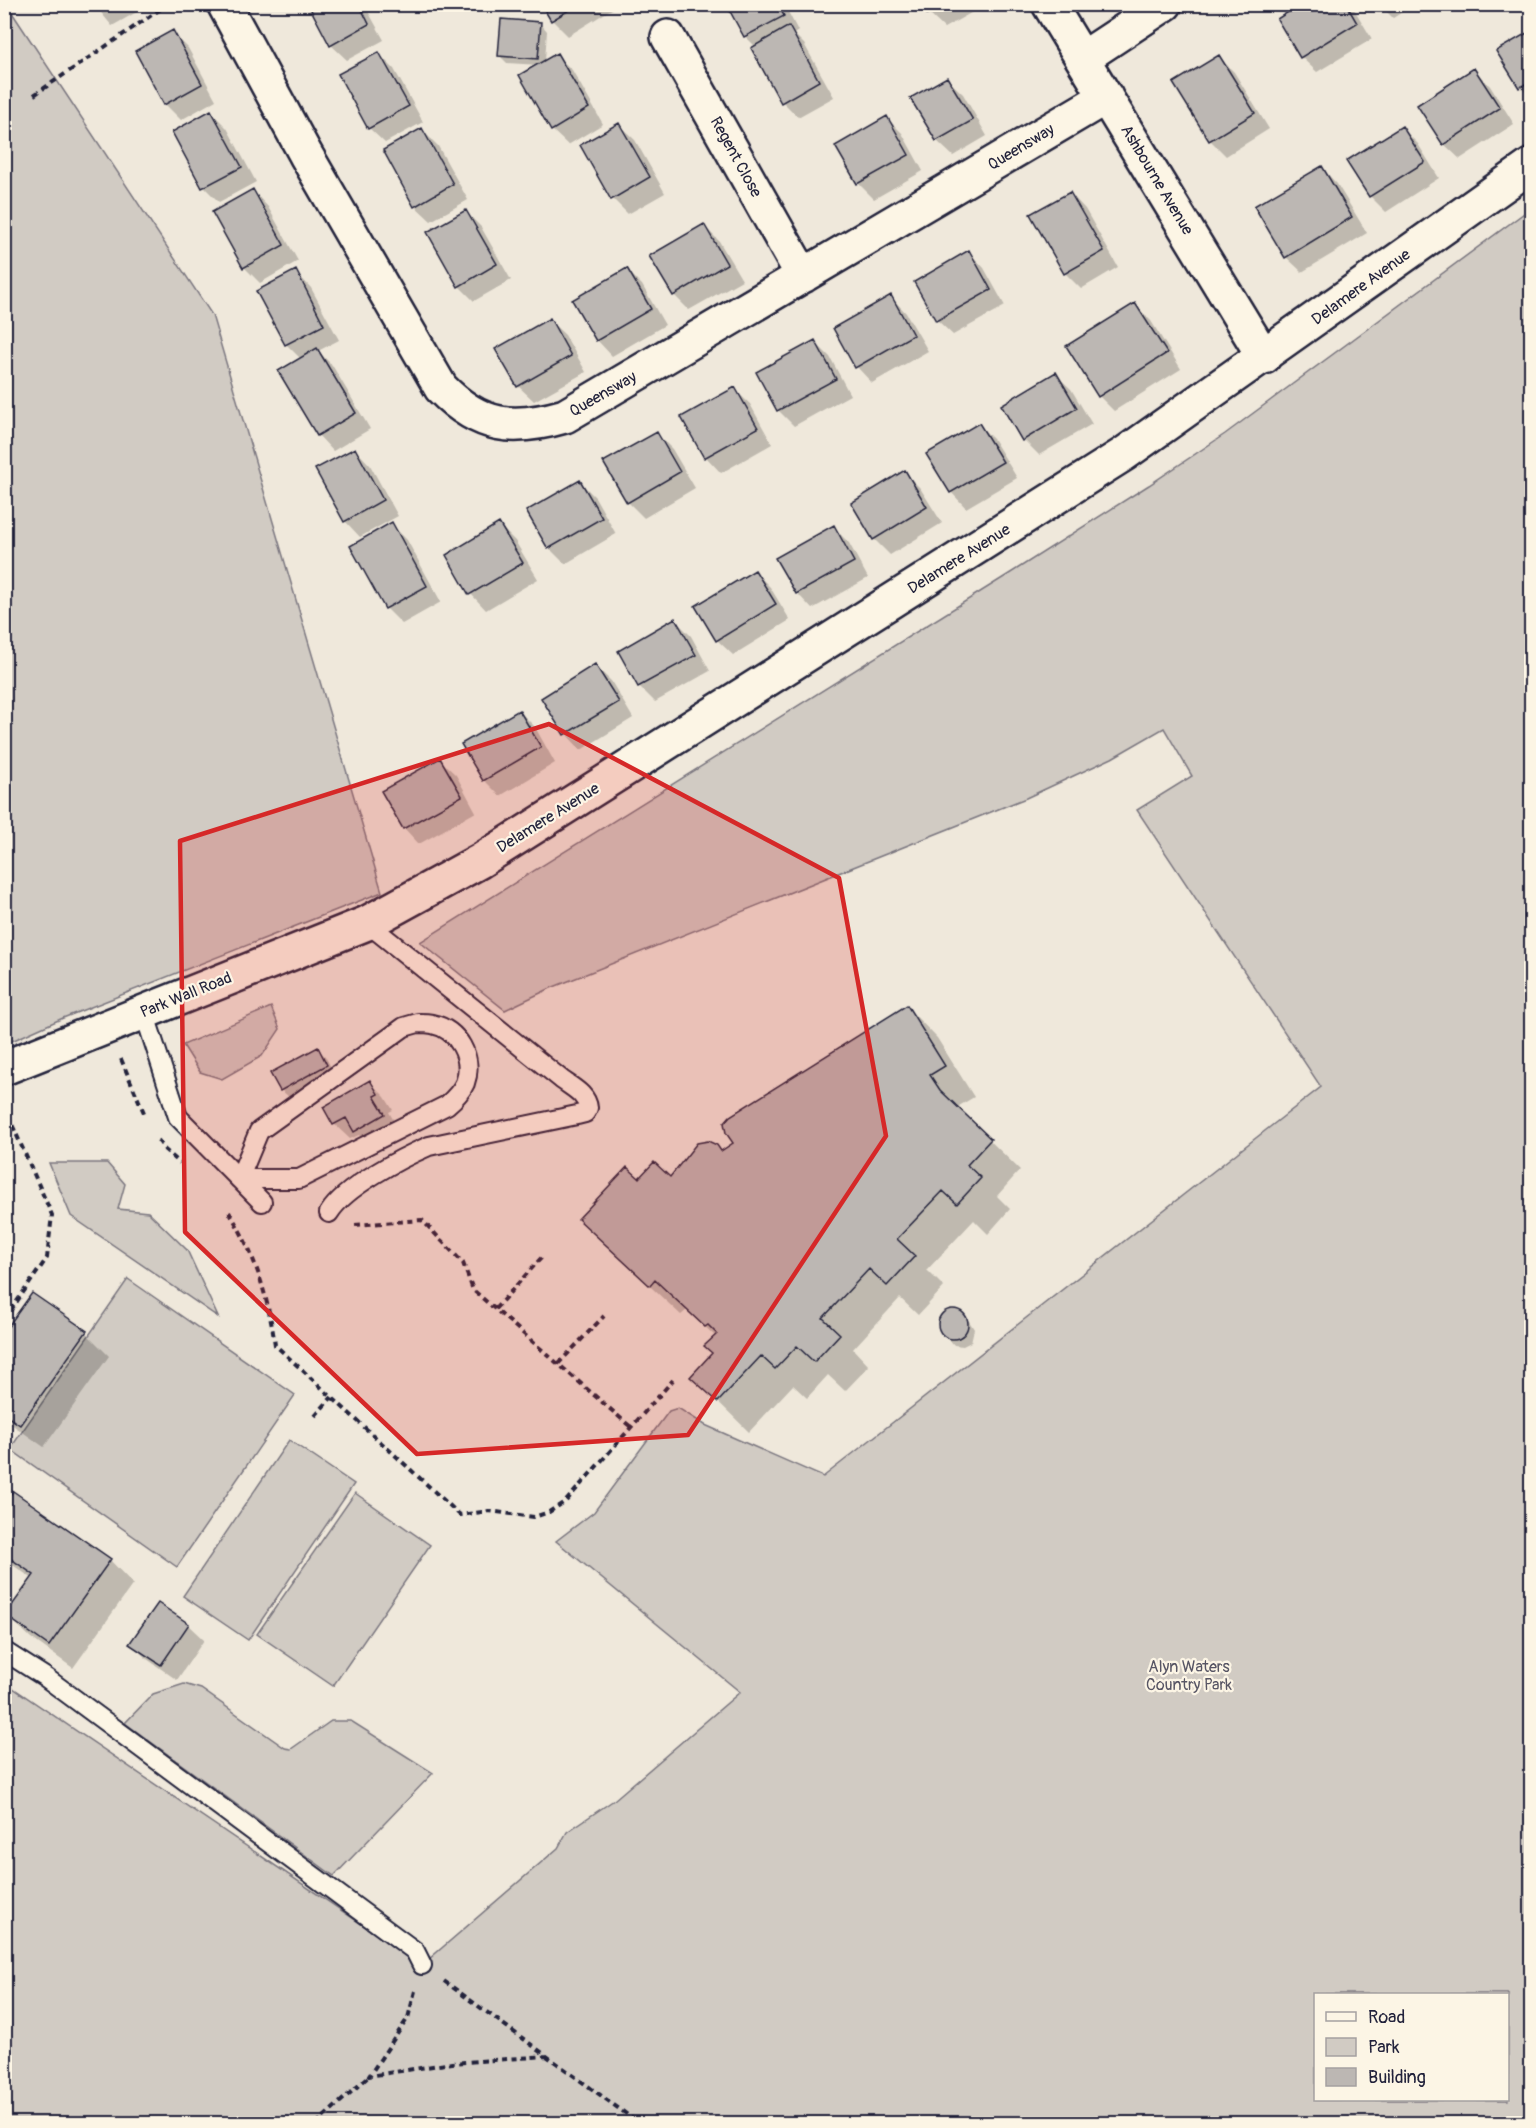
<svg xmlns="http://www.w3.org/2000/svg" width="1536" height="2128" viewBox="0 0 1536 2128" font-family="Pangolin,sans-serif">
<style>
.green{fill:#d1cbc3;stroke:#7a767f;stroke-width:1.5;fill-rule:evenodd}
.shadow{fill:#0003}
.building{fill:#bcb7b3;stroke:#22223b;stroke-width:1.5}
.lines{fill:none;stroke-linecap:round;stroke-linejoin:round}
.lane-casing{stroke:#22223b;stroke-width:22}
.street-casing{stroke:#22223b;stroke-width:38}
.secondary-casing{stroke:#22223b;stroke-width:38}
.path{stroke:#22223b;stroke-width:4;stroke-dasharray:6 4.5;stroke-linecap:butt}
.lane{stroke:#fcf5e5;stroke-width:18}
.street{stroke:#fcf5e5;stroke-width:33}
.secondary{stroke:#fcf5e5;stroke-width:33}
.marked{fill:#d62828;fill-opacity:0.2;stroke:#d62828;stroke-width:4.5;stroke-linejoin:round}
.labels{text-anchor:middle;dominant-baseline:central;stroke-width:4.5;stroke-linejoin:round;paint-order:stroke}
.street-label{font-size:16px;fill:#22223b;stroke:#fcf5e5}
.park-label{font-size:16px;fill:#575564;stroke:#fcf5e5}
</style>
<rect width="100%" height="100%" fill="#efe8db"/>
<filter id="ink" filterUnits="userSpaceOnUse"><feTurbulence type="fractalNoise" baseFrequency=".0167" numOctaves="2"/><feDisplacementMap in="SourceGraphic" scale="12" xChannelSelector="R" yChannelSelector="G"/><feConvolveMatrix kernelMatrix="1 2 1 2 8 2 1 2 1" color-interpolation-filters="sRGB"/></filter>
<g filter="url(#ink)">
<path class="green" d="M 7,5 L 212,315 L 382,892 L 63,1018 L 5,1044 L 4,5 Z
M 1531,208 L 1531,2123 L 5,2123 L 4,1682 L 422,1965 L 558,1848 L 567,1832 L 614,1800 L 740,1692 L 556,1541 L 594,1512 L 669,1411 L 678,1408 L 705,1425 L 823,1477 L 1321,1087 L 1137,810 L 1192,776 L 1164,728 L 1112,758 L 1026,798 L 551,988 L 505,1010 L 420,942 L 1009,574 L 1149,485 L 1225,434 ZM 1316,1994 L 1508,1994 L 1508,2100 L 1316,2100 Z
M 271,1007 L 280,1029 L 262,1056 L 222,1079 L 200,1072 L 183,1045 Z
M 49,1163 L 107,1163 L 125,1184 L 118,1209 L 148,1212 L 187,1250 L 218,1317 L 71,1216 Z
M 128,1279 L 295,1395 L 177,1567 L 10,1449 Z
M 289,1440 L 354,1484 L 248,1640 L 183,1596 Z
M 355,1493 L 430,1545 L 333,1686 L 257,1634 Z
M 184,1684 L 201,1689 L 285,1748 L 291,1749 L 331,1721 L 351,1721 L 433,1773 L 334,1876 L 125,1723 L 153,1694 Z"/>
<path class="shadow" d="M 94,4 L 151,4 L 112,26 Z
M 310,4 L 364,4 L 384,40 L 347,60 L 331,45 Z
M 543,4 L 620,4 L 568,36 L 552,20 Z
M 728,4 L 784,4 L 798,31 L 794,34 L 804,44 L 834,97 L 798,117 L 783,102 L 756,47 L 745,36 Z
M 924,4 L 976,4 L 978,9 L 944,28 L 928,13 Z
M 1304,4 L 1351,4 L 1372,39 L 1317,72 L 1301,57 Z
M 1379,4 L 1415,4 L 1393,18 Z
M 540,23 L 547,31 L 545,61 L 556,55 L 572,70 L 603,124 L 568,145 L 552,130 L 539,65 L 507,63 L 499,55 Z
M 172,32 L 188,48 L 216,100 L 181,120 L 165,104 Z
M 1532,32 L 1532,99 L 1520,87 Z
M 378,53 L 394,69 L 423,122 L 385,143 L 369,128 Z
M 1219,57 L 1234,72 L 1269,129 L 1226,156 L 1210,140 Z
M 1474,70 L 1490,86 L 1514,124 L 1460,159 L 1444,144 Z
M 947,79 L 963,94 L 987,136 L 953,156 L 937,141 L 912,99 Z
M 211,112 L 227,128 L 256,182 L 219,202 L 204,187 Z
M 887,118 L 902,133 L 923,171 L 874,199 L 858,183 L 837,146 Z
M 619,125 L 635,140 L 665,193 L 628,214 L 613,199 Z
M 1402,128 L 1418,144 L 1439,178 L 1386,212 L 1370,196 Z
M 422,130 L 438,146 L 468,200 L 431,221 L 415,206 Z
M 1322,168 L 1337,184 L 1367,233 L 1302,272 L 1286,257 Z
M 253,191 L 268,207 L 298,261 L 260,283 L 244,267 Z
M 1070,193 L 1085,209 L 1118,267 L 1081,289 L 1065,273 L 1032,215 Z
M 466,212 L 481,227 L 511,280 L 474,301 L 459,286 Z
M 704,226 L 719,241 L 742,280 L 689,310 L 674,295 Z
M 969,252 L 984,268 L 1005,306 L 953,335 L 937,320 Z
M 627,270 L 642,285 L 665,325 L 612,356 L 597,340 Z
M 296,272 L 311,288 L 339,340 L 318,351 L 332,365 L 370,429 L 333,451 L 318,435 L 301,359 L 286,344 Z
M 891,297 L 906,313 L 928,351 L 872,383 L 857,367 L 835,329 Z
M 1135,305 L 1151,321 L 1181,369 L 1114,411 L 1099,396 Z
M 549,320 L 565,335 L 586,372 L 534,401 L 518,386 Z
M 815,342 L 830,357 L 850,395 L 794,426 L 778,410 Z
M 1055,374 L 1071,389 L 1092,424 L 1039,455 L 1024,440 Z
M 734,389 L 750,404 L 772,444 L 721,473 L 706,457 L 683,418 Z
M 979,425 L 994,440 L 1017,478 L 966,508 L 951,492 Z
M 657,434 L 672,449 L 695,488 L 644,518 L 628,502 Z
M 355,449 L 370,465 L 398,516 L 360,537 L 345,521 Z
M 904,472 L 920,488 L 942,523 L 890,555 L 874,539 Z
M 580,482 L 595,497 L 616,534 L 565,564 L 549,548 L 528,512 Z
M 391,524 L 407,540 L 441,602 L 402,624 L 386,608 Z
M 499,525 L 515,541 L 538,579 L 486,610 L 471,594 L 448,556 Z
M 833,527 L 849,543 L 868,578 L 812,609 L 797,593 Z
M 755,572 L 770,587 L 790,620 L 733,655 L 717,640 Z
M 675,620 L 691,636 L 710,671 L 655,702 L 639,686 L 620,652 Z
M 595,666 L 611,681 L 633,718 L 581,750 L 566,734 L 543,698 Z
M 519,711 L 535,727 L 555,763 L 500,796 L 484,780 Z
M 440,760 L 456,775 L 476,812 L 419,844 L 404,828 Z
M 907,1007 L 937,1038 L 974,1097 L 959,1106 L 967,1118 L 1020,1170 L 997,1196 L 1010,1209 L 988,1234 L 974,1220 L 927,1270 L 944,1287 L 918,1315 L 900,1298 L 853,1349 L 869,1366 L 845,1391 L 828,1375 L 807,1398 L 793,1385 L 749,1432 L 692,1376 L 714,1354 L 716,1337 L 687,1310 L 681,1315 L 610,1249 L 639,1180 L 670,1179 L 716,1146 L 722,1152 L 735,1144 Z
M 317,1049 L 325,1056 L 334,1073 L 289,1097 L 281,1090 Z
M 369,1081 L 385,1097 L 393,1110 L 389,1112 L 399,1130 L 371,1147 L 359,1135 L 350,1139 L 334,1124 Z
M 948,1311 L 957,1311 L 969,1321 L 974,1329 L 971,1342 L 963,1346 L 954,1345 L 947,1337 L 939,1325 L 941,1317 Z
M 86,1333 L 109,1356 L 44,1447 L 4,1419 L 4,1334 Z
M 4,1506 L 110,1560 L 133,1584 L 73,1668 L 31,1638 L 7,1615 L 33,1579 L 4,1559 Z
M 159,1605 L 188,1625 L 204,1640 L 177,1680 L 147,1659 L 131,1644 Z"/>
<path class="building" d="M 92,4 L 108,4 L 96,11 Z
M 308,4 L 359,4 L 369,24 L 330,46 Z
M 541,4 L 579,4 L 551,21 Z
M 726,4 L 778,4 L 784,16 L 744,37 Z
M 922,4 L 943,4 L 927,14 Z
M 1301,4 L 1346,4 L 1357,23 L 1300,58 L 1277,19 Z
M 501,19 L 541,22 L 538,59 L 498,56 Z
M 789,26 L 819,81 L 781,103 L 751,48 Z
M 173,30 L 202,84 L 164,105 L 135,51 Z
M 1532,30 L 1532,80 L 1519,88 L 1496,51 Z
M 379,52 L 409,106 L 368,129 L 338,74 Z
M 557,53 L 589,108 L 551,131 L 519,75 Z
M 1219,55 L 1255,113 L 1209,141 L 1173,83 Z
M 1474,68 L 1500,108 L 1443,145 L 1417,105 Z
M 947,77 L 973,120 L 936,141 L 910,98 Z
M 211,110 L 242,167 L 202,188 L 172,132 Z
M 887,116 L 909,155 L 857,184 L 835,146 Z
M 619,123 L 650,177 L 611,200 L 580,145 Z
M 1402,126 L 1425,162 L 1369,197 L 1346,161 Z
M 422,128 L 453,184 L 414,207 L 383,150 Z
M 1322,166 L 1352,217 L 1285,258 L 1254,206 Z
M 253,189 L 284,245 L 243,268 L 212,212 Z
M 1070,192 L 1104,251 L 1064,274 L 1030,214 Z
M 466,210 L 497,264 L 458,287 L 427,232 Z
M 704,224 L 727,264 L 673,296 L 649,256 Z
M 969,250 L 991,290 L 936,321 L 914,282 Z
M 627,268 L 651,309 L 596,341 L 572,300 Z
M 296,270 L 324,325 L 285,345 L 256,291 Z
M 891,295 L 913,335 L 855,368 L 833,328 Z
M 1135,303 L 1167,353 L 1098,397 L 1066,346 Z
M 550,318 L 571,356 L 517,387 L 495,349 Z
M 815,340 L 836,379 L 777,411 L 756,372 Z
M 317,348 L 356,413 L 317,436 L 278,371 Z
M 1056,372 L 1077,408 L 1022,441 L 1001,405 Z
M 735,387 L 758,428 L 704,458 L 681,417 Z
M 979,423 L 1003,462 L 950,493 L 926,454 Z
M 657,432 L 680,472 L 627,503 L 603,462 Z
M 355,448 L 383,500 L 344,522 L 315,469 Z
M 905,470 L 927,507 L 873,540 L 851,503 Z
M 580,480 L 602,518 L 548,549 L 526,511 Z
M 392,522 L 427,586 L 385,609 L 350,546 Z
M 499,523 L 523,563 L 469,595 L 446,555 Z
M 834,525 L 854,562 L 796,594 L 775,558 Z
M 755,570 L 776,604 L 716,641 L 695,606 Z
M 675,618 L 696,655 L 638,687 L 618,651 Z
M 595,664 L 619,702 L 564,735 L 541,698 Z
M 519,710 L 541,747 L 483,781 L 461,744 Z
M 440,758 L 462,796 L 403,829 L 381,791 Z
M 907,1005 L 945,1066 L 930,1075 L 940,1090 L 991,1139 L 967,1165 L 981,1178 L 957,1204 L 943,1191 L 897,1239 L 915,1256 L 887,1286 L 869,1269 L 823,1318 L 840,1334 L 814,1362 L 797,1346 L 775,1369 L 761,1356 L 718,1402 L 690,1377 L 712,1353 L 704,1346 L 717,1334 L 708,1325 L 705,1327 L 655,1280 L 650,1286 L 578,1219 L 627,1167 L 639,1178 L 654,1162 L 670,1177 L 697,1143 L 708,1141 L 717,1145 L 721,1151 L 733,1143 L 726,1133 L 724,1123 L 730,1116 Z
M 318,1047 L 327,1065 L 280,1091 L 270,1073 Z
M 370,1080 L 378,1094 L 374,1096 L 385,1114 L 354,1132 L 346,1118 L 333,1125 L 323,1107 Z
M 32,1293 L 87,1331 L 20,1425 L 4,1414 L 4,1332 Z
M938 1324a15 15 0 1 1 30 0a15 15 0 1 1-30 0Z
M 13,1491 L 111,1559 L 49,1646 L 5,1615 L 34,1575 L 4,1554 L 4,1503 Z
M 158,1603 L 189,1624 L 161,1665 L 129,1644 Z"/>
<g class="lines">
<defs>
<path id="lane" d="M 144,1012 L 178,1117 L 262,1202
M 418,1023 C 422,1023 428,1023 432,1024 C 458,1029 474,1058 465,1083 C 461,1092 454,1099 447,1105 L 299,1179 L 239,1179 L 259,1131 L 393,1035 L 404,1027 Z
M 329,1213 C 345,1187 401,1158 429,1146 L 577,1115 L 585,1113 L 588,1108 C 587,1094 571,1087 561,1079 L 367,923
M 4,1651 L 45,1677 L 415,1951 L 422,1965"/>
<path id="street" d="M 224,4 L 306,155 L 441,388 C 480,428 513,431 565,416 L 1106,97
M 1049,4 L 1264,357
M 668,37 L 803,276
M 1083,58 L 1165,4"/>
<path id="secondary" d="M 4,1068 L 367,923 L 480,861 L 1124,454 L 1532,165"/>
</defs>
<use href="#lane" class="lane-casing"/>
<use href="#street" class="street-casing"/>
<use href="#secondary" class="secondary-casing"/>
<path class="path" d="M 34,95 L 168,4
M 121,1059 L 145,1115
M 4,1106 L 52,1215 L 47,1258 L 4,1320
M 158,1140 L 165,1150 L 180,1163
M 229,1212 C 255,1253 268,1297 275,1345 L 460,1515 L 489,1511 L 534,1517 L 549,1512 L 566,1501 L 673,1380
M 355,1225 L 422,1220 L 463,1263 L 473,1290 L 632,1428
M 495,1309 L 542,1257
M 558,1364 L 604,1316
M 315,1416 L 332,1397
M 444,1981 L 640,2124
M 415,1991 L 408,2018 L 369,2076 L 452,2063 L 547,2056
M 316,2124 L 369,2076"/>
<use href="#lane" class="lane"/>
<use href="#street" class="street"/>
<use href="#secondary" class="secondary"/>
</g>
</g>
<path class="marked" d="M 549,724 L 839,878 L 886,1136 L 688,1435 L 417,1454 L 185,1232 L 180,841 Z"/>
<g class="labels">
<g class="street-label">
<text transform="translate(1021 147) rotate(-31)">Queensway</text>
<text transform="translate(736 157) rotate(61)">Regent Close</text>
<text transform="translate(1157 180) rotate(59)">Ashbourne Avenue</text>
<text transform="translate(1361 287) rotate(-36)">Delamere Avenue</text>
<text transform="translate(603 394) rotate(-30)">Queensway</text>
<text transform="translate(959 559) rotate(-32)">Delamere Avenue</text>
<text transform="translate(548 818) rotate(-32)">Delamere Avenue</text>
<text transform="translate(186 995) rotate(-22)">Park Wall Road</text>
</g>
<g class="park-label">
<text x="1189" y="1667">Alyn Waters<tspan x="1189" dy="18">Country Park</tspan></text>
</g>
</g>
<rect width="1536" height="2128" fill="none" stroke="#fcf5e5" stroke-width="24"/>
<rect x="12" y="12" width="1512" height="2104" fill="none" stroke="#22223b" stroke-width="2" filter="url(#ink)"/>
<rect x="1314" y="1993" width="195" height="108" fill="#fcf5e5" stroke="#a5a1a1" stroke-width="1.5"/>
<rect x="1326" y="2012" width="30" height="9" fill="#fcf5e5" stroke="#a5a1a1" stroke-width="1.5"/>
<text x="1368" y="2023" font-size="18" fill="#22223b">Road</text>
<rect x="1326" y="2038" width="30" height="18" fill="#d1cbc3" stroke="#a5a1a1" stroke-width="1.5"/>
<text x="1368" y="2053" font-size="18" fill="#22223b">Park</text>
<rect x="1326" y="2068" width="30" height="18" fill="#bcb7b3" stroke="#a5a1a1" stroke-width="1.5"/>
<text x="1368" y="2083" font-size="18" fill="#22223b">Building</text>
</svg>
